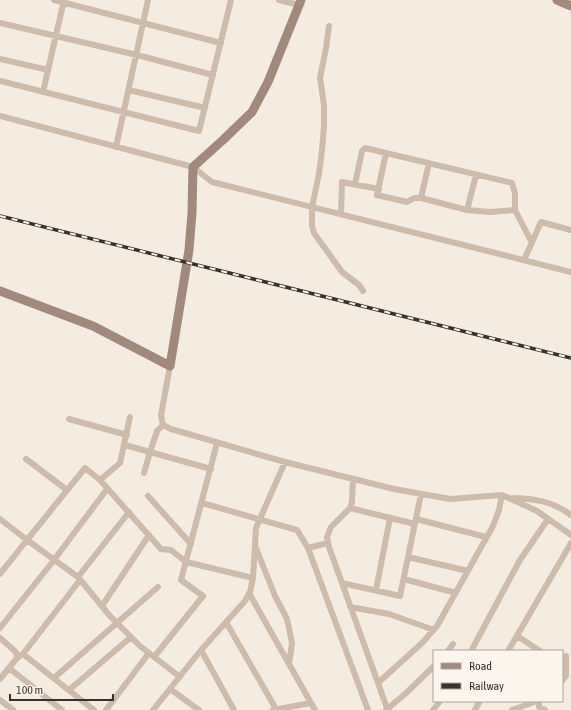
<svg xmlns="http://www.w3.org/2000/svg" width="571" height="710" viewBox="0 0 571 710" font-family="'Asap Condensed',sans-serif">
<style>
.lines{fill:none;stroke-linecap:round;stroke-linejoin:round}
.street{stroke:#cdbbac;stroke-width:6}
.secondary{stroke:#a18a7d;stroke-width:9}
.rail-casing{stroke:#3b302b;stroke-width:3.5}
.rail{stroke:#fbf5ee;stroke-width:2;stroke-dasharray:6;stroke-linecap:butt}
</style>
<rect width="100%" height="100%" fill="#f4ebe1"/>
<g class="lines">
<path class="street" d="M 54,0 L 221,43
M 279,0 L 299,5
M 0,23 L 137,55 L 213,75
M 329,26 L 326,48 L 320,78 L 324,105 L 324,127 L 322,150 L 319,174 L 312,207 L 312,226 L 314,233 L 319,240 L 342,272 L 359,285 L 363,291
M 0,59 L 48,70
M 0,81 L 199,131 L 231,0
M 129,90 L 205,108
M 43,92 L 64,0
M 0,116 L 193,167 L 212,182 L 571,272
M 116,147 L 148,0
M 386,153 L 377,195 L 407,202 L 414,198 L 421,198 L 467,210 L 490,212 L 515,210
M 355,184 L 362,151 L 365,148 L 512,183 L 515,193 L 515,210 L 532,243
M 421,198 L 429,163
M 467,210 L 476,175
M 341,214 L 342,182 L 379,189
M 524,260 L 541,222 L 571,230
M 170,366 L 161,415 L 163,425 L 171,429 L 285,462 L 394,489 L 450,499 L 502,495 L 537,511 L 571,535
M 69,419 L 127,435
M 125,445 L 150,452 L 157,431 L 163,425
M 26,459 L 67,490
M 144,473 L 150,452 L 211,469
M 353,479 L 352,502 L 350,508 L 331,527 L 327,537 L 329,547 L 387,708
M 100,480 L 120,463 L 130,417
M 148,496 L 191,544
M 513,498 C 536,499 552,501 571,515
M 202,503 L 297,530 L 308,548 L 368,710
M 350,508 L 415,524
M 0,519 L 27,540 L 85,468 L 100,480 L 161,549 L 171,550 L 186,562 L 253,578
M 416,519 L 486,537
M 256,548 L 275,596 L 287,619 L 292,643 L 289,664 L 315,710
M 308,548 L 328,543
M 408,557 L 468,571
M 0,574 L 27,540 L 78,577 L 110,616 L 140,646 L 180,677
M 78,577 L 129,512
M 404,579 L 456,593
M 342,583 L 400,596 L 421,494
M 376,590 L 390,518
M 249,593 L 289,664
M 102,606 L 149,535
M 350,607 L 389,614 L 434,630
M 226,622 L 276,709
M 0,628 L 54,560 L 107,489
M 517,636 L 540,651
M 0,638 L 16,652 L 17,658 L 0,679
M 201,650 L 234,710
M 448,651 L 453,644
M 471,651 L 520,560 L 548,519
M 508,651 L 571,543
M 23,654 L 80,580
M 154,657 L 203,596 L 181,580 L 217,443
M 17,658 L 23,654 L 94,710
M 9,668 L 62,710
M 54,678 L 158,587
M 562,681 L 566,676 L 566,656
M 378,683 L 422,643 L 437,626 L 493,526 L 499,510 L 502,495
M 170,689 L 199,710
M 69,690 L 131,637
M 0,700 L 13,710
M 539,701 L 539,707 L 545,710
M 106,710 L 149,653
M 153,710 L 201,650 L 245,601 L 250,592 L 253,578 L 256,528 L 285,462
M 273,710 L 311,703
M 386,710 L 405,694 L 434,666
M 433,710 L 440,701
M 475,710 L 480,701
M 512,710 L 537,701"/>
<path class="secondary" d="M 557,0 L 571,6
M 0,291 L 93,326 L 170,366 L 189,250 L 192,213 L 193,167 L 224,139 L 252,112 L 268,82 L 301,0"/>
<defs>
<path id="rail" d="M 0,216 L 571,358"/>
</defs>
<use href="#rail" class="rail-casing"/>
<use href="#rail" class="rail"/>
</g>
<rect x="433" y="650" width="130" height="52" fill="#fbf5ee" stroke="#aea6a0"/>
<rect x="441" y="663" width="20" height="6" fill="#a18a7d" stroke="#aea6a0"/>
<text x="469" y="670" font-size="12" fill="#3b302b">Road</text>
<rect x="441" y="683" width="20" height="6" fill="#3b302b" stroke="#aea6a0"/>
<text x="469" y="690" font-size="12" fill="#3b302b">Railway</text>
<path d="M10 694v6h103v-6" fill="none" stroke="#3b302b" stroke-width="2"/>
<text x="16" y="694" font-size="12" fill="#3b302b" stroke="#fbf5ee" stroke-width="3" paint-order="stroke">100 m</text>
</svg>
